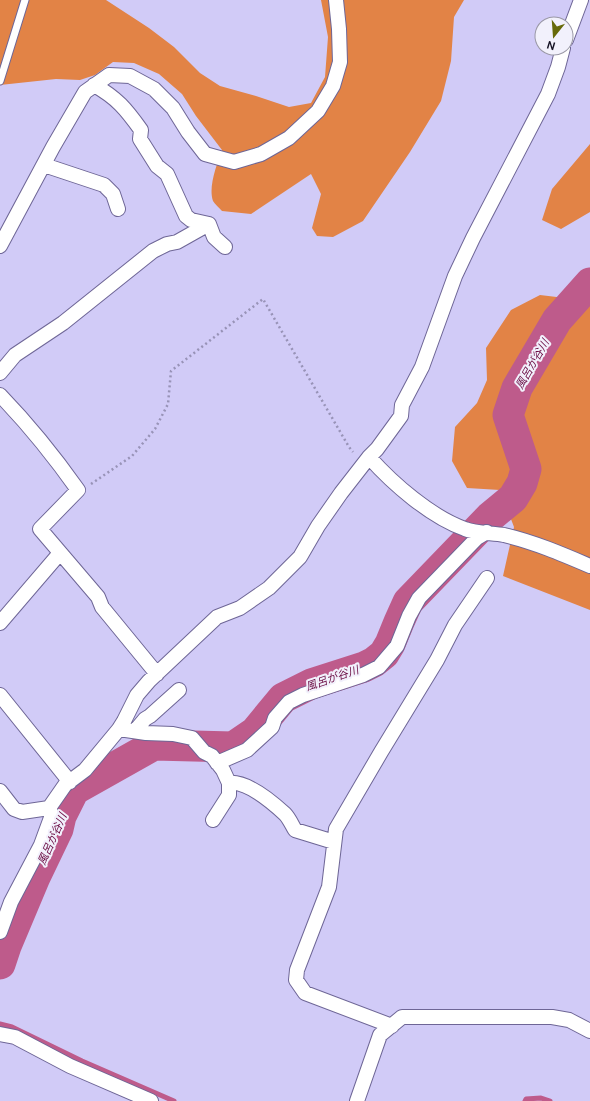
<svg xmlns="http://www.w3.org/2000/svg" width="590" height="1101" viewBox="0 0 590 1101" font-family="'DM Sans','Noto Sans JP',sans-serif">
<style>
.forest{fill:#e28346}
.lines{fill:none;stroke-linecap:round;stroke-linejoin:round}
.stream{stroke:#be5b8b;stroke-width:5}
.river{stroke:#be5b8b;stroke-width:31}
.service-casing{stroke:#6e6696;stroke-width:9}
.minor-casing{stroke:#6e6696;stroke-width:16}
.path{stroke:#9893b7;stroke-width:2.5;stroke-dasharray:2 3;stroke-linecap:butt}
.service{stroke:#fff;stroke-width:7}
.minor{stroke:#fff;stroke-width:14}
.labels{text-anchor:middle;dominant-baseline:central;stroke-width:4;stroke-linejoin:round;paint-order:stroke}
.water-label{font-size:11px;font-style:italic;fill:#6b0d44;stroke:#f2f1fc}
</style>
<rect width="100%" height="100%" fill="#d1cbf7"/>
<path class="forest" d="M 0,0 L 106,0 L 149,28 L 174,47 L 200,73 L 220,86 L 256,96 L 289,107 L 311,103 L 325,77 L 328,37 L 321,0 L 464,0 L 454,17 L 451,61 L 441,101 L 410,152 L 363,221 L 333,237 L 317,236 L 312,228 L 321,194 L 311,174 L 251,214 L 222,211 C 219,208 215,204 213,201 C 208,187 217,164 222,150 L 196,116 L 182,94 L 159,74 L 134,63 L 113,62 L 95,75 L 80,80 L 56,79 L 0,85 Z
M 590,144 L 590,212 L 561,229 L 542,220 L 552,189 Z
M 540,295 L 590,301 L 590,610 L 503,576 L 514,527 L 500,490 L 467,488 L 452,461 L 455,427 L 477,403 L 487,380 L 486,348 L 511,310 Z"/>
<g class="lines">
<path class="stream" d="M 0,1024 L 12,1027 L 82,1061 L 174,1101
M 525,1101 L 526,1099 L 541,1098 L 550,1101"/>
<path class="river" d="M 0,964 L 6,946 L 35,877 L 58,829 L 61,816 L 74,790 L 154,745 L 233,747 L 255,732 L 283,698 L 311,684 L 364,667 L 374,662 L 384,654 L 390,644 L 399,622 L 408,602 L 490,517 L 513,498 L 522,483 L 526,469 L 508,415 L 517,388 L 557,320 L 590,283"/>
<defs>
<path id="service" d="M 0,81 L 25,0"/>
<path id="minor" d="M 566,40 L 581,0
M 94,85 C 117,98 126,109 141,130 L 140,139 L 157,166 L 167,174 L 186,216 L 191,220 L 209,224 L 214,237 L 225,247
M 44,165 L 104,185 L 113,194 L 118,209
M 0,246 L 53,147 L 85,92 L 109,75 L 130,76 L 154,89 L 173,108 L 188,132 L 205,154 L 234,162 L 261,154 L 289,138 L 318,111 L 333,86 L 340,62 L 339,29 L 336,0
M 0,373 L 15,355 L 63,323 L 153,251 L 167,244 L 177,242 L 209,224
M 0,395 C 29,425 54,456 78,490 L 40,529 L 98,597 L 102,607 L 157,674
M 369,457 C 393,484 431,517 465,529 C 474,533 493,533 504,535 C 534,542 562,554 590,566
M 0,623 L 60,553
M 0,695 L 70,782
M 119,729 L 146,733 L 173,734 L 192,738 L 204,752 L 212,756 L 223,770 L 229,783 L 229,795 L 213,820
M 135,731 L 145,719 L 150,716 L 179,690
M 217,763 L 247,750 L 272,727 L 275,718 L 289,702 L 303,695 L 363,675 L 379,667 L 397,646 L 409,616 L 419,598 L 477,538 L 487,532
M 229,783 C 247,781 272,802 285,814 C 289,818 292,825 295,830 L 334,842
M 0,791 L 14,809 L 22,812 L 49,808
M 0,932 L 11,902 L 41,845 L 52,815 L 49,808 L 65,785 L 85,770 L 119,729 L 124,721 L 137,695 L 149,681 L 217,617 L 240,608 L 269,588 L 300,557 L 318,526 L 341,493 L 369,457 L 377,449 L 401,416 L 402,405 L 422,367 L 455,276 L 473,238 L 548,94 L 558,67 L 563,48
M 392,1026 L 305,993 L 296,980 L 297,970 L 329,887 L 336,829 L 381,752 L 437,660 L 455,625 L 487,578
M 0,1034 L 15,1037 L 70,1066 L 151,1101
M 357,1101 L 380,1035 L 402,1017 L 552,1017 L 569,1020 L 590,1031"/>
</defs>
<use href="#service" class="service-casing"/>
<use href="#minor" class="minor-casing"/>
<path class="path" d="M 91,484 L 132,456 L 155,429 L 168,404 L 171,371 L 263,299 L 349,447 L 353,452"/>
<use href="#service" class="service"/>
<use href="#minor" class="minor"/>
</g>
<g class="labels">
<g class="water-label">
<text transform="translate(532 364) rotate(-60)">風呂が谷川</text>
<text transform="translate(332 678) rotate(-19)">風呂が谷川</text>
<text transform="translate(52 839) rotate(-66)">風呂が谷川</text>
</g>
</g>
<g transform="translate(554 36) rotate(197)"><circle r="19" fill="#f2f1fc" stroke="#9a98a6"/>
<path d="M0-3L7 15L0 10L-7 15Z" fill="#676a09"/>
<text y="-6" font-size="11" font-weight="bold" text-anchor="middle" fill="#151224">N</text>
</g>
</svg>
